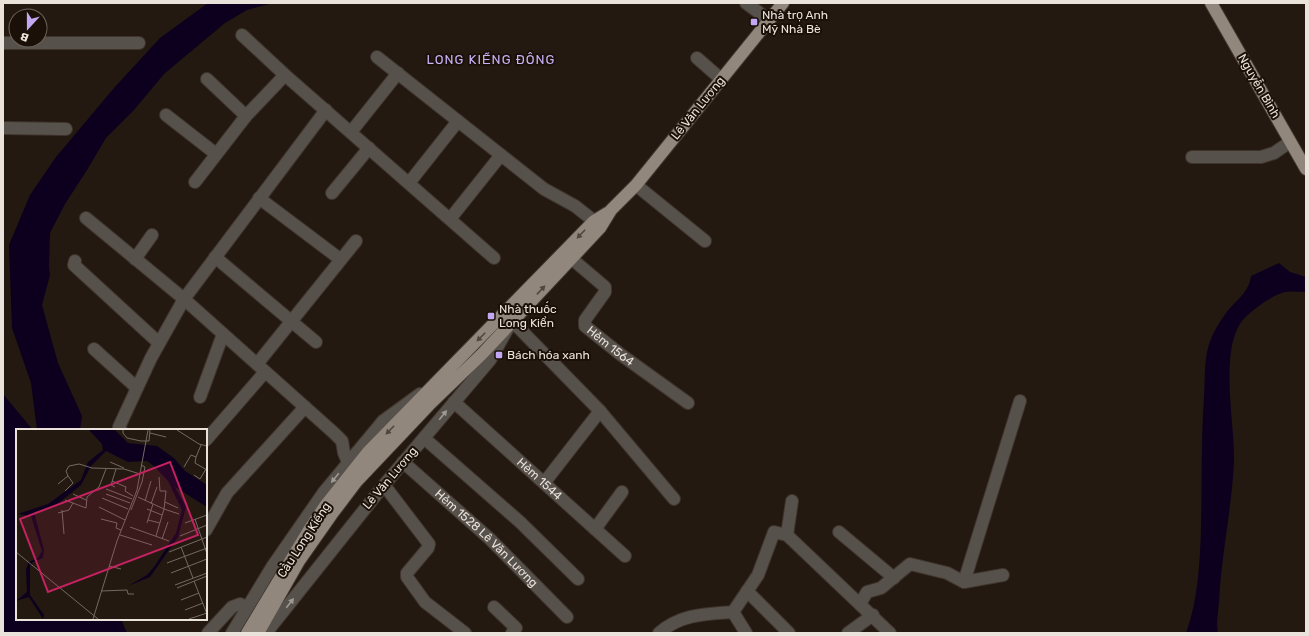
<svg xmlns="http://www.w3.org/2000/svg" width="1309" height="636" viewBox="0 0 1309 636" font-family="Rubik,sans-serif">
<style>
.water{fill:#0c001e}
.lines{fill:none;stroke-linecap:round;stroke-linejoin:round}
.minor-casing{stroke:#3f352d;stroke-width:14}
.major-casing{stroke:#3f352d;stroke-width:14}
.minor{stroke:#57514c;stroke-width:12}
.major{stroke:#92877d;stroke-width:12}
.oneway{fill:#50463c}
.oneway2{fill:#a09a94}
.poi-dot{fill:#c3a7f2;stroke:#1a1007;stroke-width:1.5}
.labels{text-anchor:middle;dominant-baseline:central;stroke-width:4;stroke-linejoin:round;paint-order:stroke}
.poi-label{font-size:12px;fill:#eae3dc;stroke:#1a1007;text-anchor:start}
.street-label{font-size:12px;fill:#eae3dc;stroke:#1a1007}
.neighbourhood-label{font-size:13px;letter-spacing:1px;fill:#cab0f6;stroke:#1a1007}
.inset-road{fill:none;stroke:#736a62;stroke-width:1}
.view{fill:#c42261;fill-opacity:0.15;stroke:#c42261;stroke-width:2}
.inset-edge{fill:none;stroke:#eae3dc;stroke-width:2}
</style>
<rect width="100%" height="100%" fill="#231910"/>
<path class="water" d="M 208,3 L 273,3 L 247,10 L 225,23 L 164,74 L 134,110 L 106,138 L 87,170 L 65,204 L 50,233 L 49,267 L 50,275 L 42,305 L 58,363 L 82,416 L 80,430 L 37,430 L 31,383 L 12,328 L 9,245 L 30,195 L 56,157 L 114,88 L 160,38 Z
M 1279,263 L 1290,272 L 1306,277 L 1306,292 C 1299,292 1292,291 1285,292 C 1272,295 1250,311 1242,321 C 1219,351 1235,424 1234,461 C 1232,509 1221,555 1219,603 C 1218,612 1216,624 1218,633 L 1186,633 C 1198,601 1200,562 1201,528 C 1202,484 1201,441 1204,397 C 1205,382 1204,363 1208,348 C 1211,336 1218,324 1226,313 C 1235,301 1249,293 1251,276 Z
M 3,394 L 33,430 L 17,430 L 17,619 L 121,619 L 127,633 L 3,633 Z"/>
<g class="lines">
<defs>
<g id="minor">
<path d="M 746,3 L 769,20"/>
<path d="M 242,35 L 285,75 L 494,258"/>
<path d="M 3,43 L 139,43"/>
<path d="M 377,57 L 544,189 L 575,206 L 594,221"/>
<path d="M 697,58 L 721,79"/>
<path d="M 207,79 L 246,116"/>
<path d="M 326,110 L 184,299 L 334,433 L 342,441 L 344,453 L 348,462"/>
<path d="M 166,115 L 216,154"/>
<path d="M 3,128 L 66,129"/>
<path d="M 351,132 L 398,73"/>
<path d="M 1192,157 L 1261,157 L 1274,153 L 1290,142"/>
<path d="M 195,182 L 246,116 L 285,75"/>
<path d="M 409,183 L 458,121"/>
<path d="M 636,185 L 705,241"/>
<path d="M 332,193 L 369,148"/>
<path d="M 259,198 L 340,259"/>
<path d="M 86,218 L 184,299 L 151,358 L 119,427 L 121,430"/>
<path d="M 450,219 L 501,155"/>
<path d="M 215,257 L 316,342"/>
<path d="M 135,259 L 152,235"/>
<path id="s1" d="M 572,259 L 605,287 L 605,292 L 585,320 L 585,326 L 620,354 L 688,403"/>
<path d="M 75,261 L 74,265 L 159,343"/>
<path d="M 94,349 L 137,388"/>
<path d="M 257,364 L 356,241"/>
<path d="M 200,397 L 223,334"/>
<path id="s2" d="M 454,402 L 625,556"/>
<path d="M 424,438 L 520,522 L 578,579"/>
<path d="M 206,440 L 265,372"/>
<path id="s3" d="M 403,462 L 490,539 L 567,617"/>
<path d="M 544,483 L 600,411"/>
<path d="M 384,485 L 429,544 L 428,548 L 407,573 L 407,577 L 425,602 L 465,633"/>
<path d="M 595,529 L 622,492"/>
<path d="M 206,530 L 227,493 L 305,407"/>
<path d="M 839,532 L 894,578"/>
<path d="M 787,535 L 792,501"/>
<path d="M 964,582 L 1020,401"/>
<path d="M 747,591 L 789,633"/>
<path d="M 860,604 L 867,592 L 881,588 L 910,564 L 947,573 L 964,582 L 1003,575"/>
<path d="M 494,607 L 516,628 L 512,633"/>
<path d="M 733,612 L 746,633"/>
<path d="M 208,633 L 232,607 L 240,604 L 247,607"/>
<path d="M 232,633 L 272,567 L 324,492 L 383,421 L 420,394"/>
<path d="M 266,633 L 384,485 L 490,360 L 512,321 L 600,411 L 674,499"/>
<path d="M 659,633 C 681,614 705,614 733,612 L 758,575 L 774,532 L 787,535 L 890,633"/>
<path d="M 848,633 L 873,615"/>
</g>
<path id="major" d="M 1211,3 L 1306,169
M 247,633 L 309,530 L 325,506 L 368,452 L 594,221 L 607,213
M 258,633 L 299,561 L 332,514 L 357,481 L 429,405 L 482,354 L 600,228 L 611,210 L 636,185 L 783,3"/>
</defs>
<use href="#minor" class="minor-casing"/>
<use href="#major" class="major-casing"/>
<use href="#minor" class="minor"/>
<use href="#major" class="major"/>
</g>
<defs><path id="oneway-solid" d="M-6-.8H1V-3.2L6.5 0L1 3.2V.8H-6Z"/></defs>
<g class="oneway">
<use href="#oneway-solid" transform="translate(581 234) rotate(134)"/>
<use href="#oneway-solid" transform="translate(541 290) rotate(-47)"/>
<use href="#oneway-solid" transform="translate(481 337) rotate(135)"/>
<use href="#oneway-solid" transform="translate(390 430) rotate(134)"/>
</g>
<g class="oneway2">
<use href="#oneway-solid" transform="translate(443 415) rotate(-51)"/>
<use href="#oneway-solid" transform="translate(335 478) rotate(129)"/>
<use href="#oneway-solid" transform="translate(290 603) rotate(-52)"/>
</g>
<g class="poi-dot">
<rect x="750" y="18" width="8" height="8" rx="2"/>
<rect x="487" y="312" width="8" height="8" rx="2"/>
<rect x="495" y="351" width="8" height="8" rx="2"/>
</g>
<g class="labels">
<g class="poi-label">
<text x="762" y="15">Nhà trọ Anh<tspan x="762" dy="14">Mỹ Nhà Bè</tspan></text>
<text x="499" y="309">Nhà thuốc<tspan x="499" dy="14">Long Kiển</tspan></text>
<text x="507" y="355">Bách hóa xanh</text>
</g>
<g class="street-label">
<text transform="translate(1259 86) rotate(60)">Nguyễn Bình</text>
<text transform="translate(698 108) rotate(-51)">Lê Văn Lương</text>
<text stroke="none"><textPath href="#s1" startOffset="121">Hẻm 1564</textPath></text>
<text transform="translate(390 478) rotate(-50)">Lê Văn Lương</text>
<text stroke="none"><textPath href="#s2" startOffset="115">Hẻm 1544</textPath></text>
<text stroke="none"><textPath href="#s3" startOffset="113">Hẻm 1528 Lê Văn Lương</textPath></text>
<text transform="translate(304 540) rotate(-57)">Cầu Long Kiểng</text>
</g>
<g class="neighbourhood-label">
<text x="491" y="59">LONG KIỂNG ĐÔNG</text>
</g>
</g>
<g transform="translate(16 429)">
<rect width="191" height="191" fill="#231910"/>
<path d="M 73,1 L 99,1 L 112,14 L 141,17 L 158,29 L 169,42 L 191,56 L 191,78 L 159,58 L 170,78 L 162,108 L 134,148 L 112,157 L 131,146 L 138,138 L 160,104 L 166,81 L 152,52 L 138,37 L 131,32 L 112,33 L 90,22 L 75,37 L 65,56 L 39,77 L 18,83 L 28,121 L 27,129 L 17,133 L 14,137 L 14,166 L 28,186 L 27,190 L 13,168 L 0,172 L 11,163 L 10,140 L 13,133 L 22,129 L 26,122 L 15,87 L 2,85 L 32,75 L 65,51 L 72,33 L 87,21 L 86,15 Z" fill="#0c001e"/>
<path class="inset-road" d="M 107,1 L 107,4 L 111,9 L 125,12 L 133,12 L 134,1M 161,1 L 183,15 L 191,17M 134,4 L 150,8M 180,28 L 185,16M 94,33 L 108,39M 168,38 L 175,26 L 180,28 L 179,34 L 191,41M 178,46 L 184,50 L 190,40M 143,48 L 144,62 L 150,62 L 148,80 L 163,85M 96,52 L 110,58 L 109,62 L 117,67M 42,55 L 52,47 L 50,42 L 53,37 L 63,35 L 76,39 L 108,40 L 124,45M 99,58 L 95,56 L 100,40M 90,60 L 116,70M 49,62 L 57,54 L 52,47M 57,65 L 70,71M 90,65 L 114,74M 122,68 L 148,80 L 140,107M 86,69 L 112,80M 49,71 L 70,79 L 71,68 L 83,58 L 90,40M 129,72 L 135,52M 149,73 L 162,79M 135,75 L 141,58M 83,78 L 109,91M 131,80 L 146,86M 46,81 L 48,105M 115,81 L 126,53 L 129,38 L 125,36M 42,84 L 53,81 L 57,74M 85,90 L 101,94 L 100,99 L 105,101M 179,90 L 191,125M 132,91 L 144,94M 131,94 L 137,75M 169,94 L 191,86M 114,98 L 153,112M 104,106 L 136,116M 164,107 L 191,96M 146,110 L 152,93M 165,118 L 177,149M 0,123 L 82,190M 153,123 L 191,108M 151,134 L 191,119M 93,137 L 105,140M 155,144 L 191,130M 178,152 L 191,185M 159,156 L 191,144M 161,159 L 191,147M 85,162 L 111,161 L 112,165 L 118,165M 165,171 L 183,164M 169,181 L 187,174M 77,190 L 101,112 L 121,61 L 132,1M 173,190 L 191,184"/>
<path class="view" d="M 154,33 L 182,106 L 32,163 L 4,90 Z"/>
<rect width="191" height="191" class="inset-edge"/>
</g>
<rect width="1309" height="636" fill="none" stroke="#eae3dc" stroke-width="8"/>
<g transform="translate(28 28) rotate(201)"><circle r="19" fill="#1a1007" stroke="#6d645c"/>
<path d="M0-3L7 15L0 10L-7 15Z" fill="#c3a7f2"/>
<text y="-6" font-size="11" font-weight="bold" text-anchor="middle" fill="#eae3dc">B</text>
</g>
</svg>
